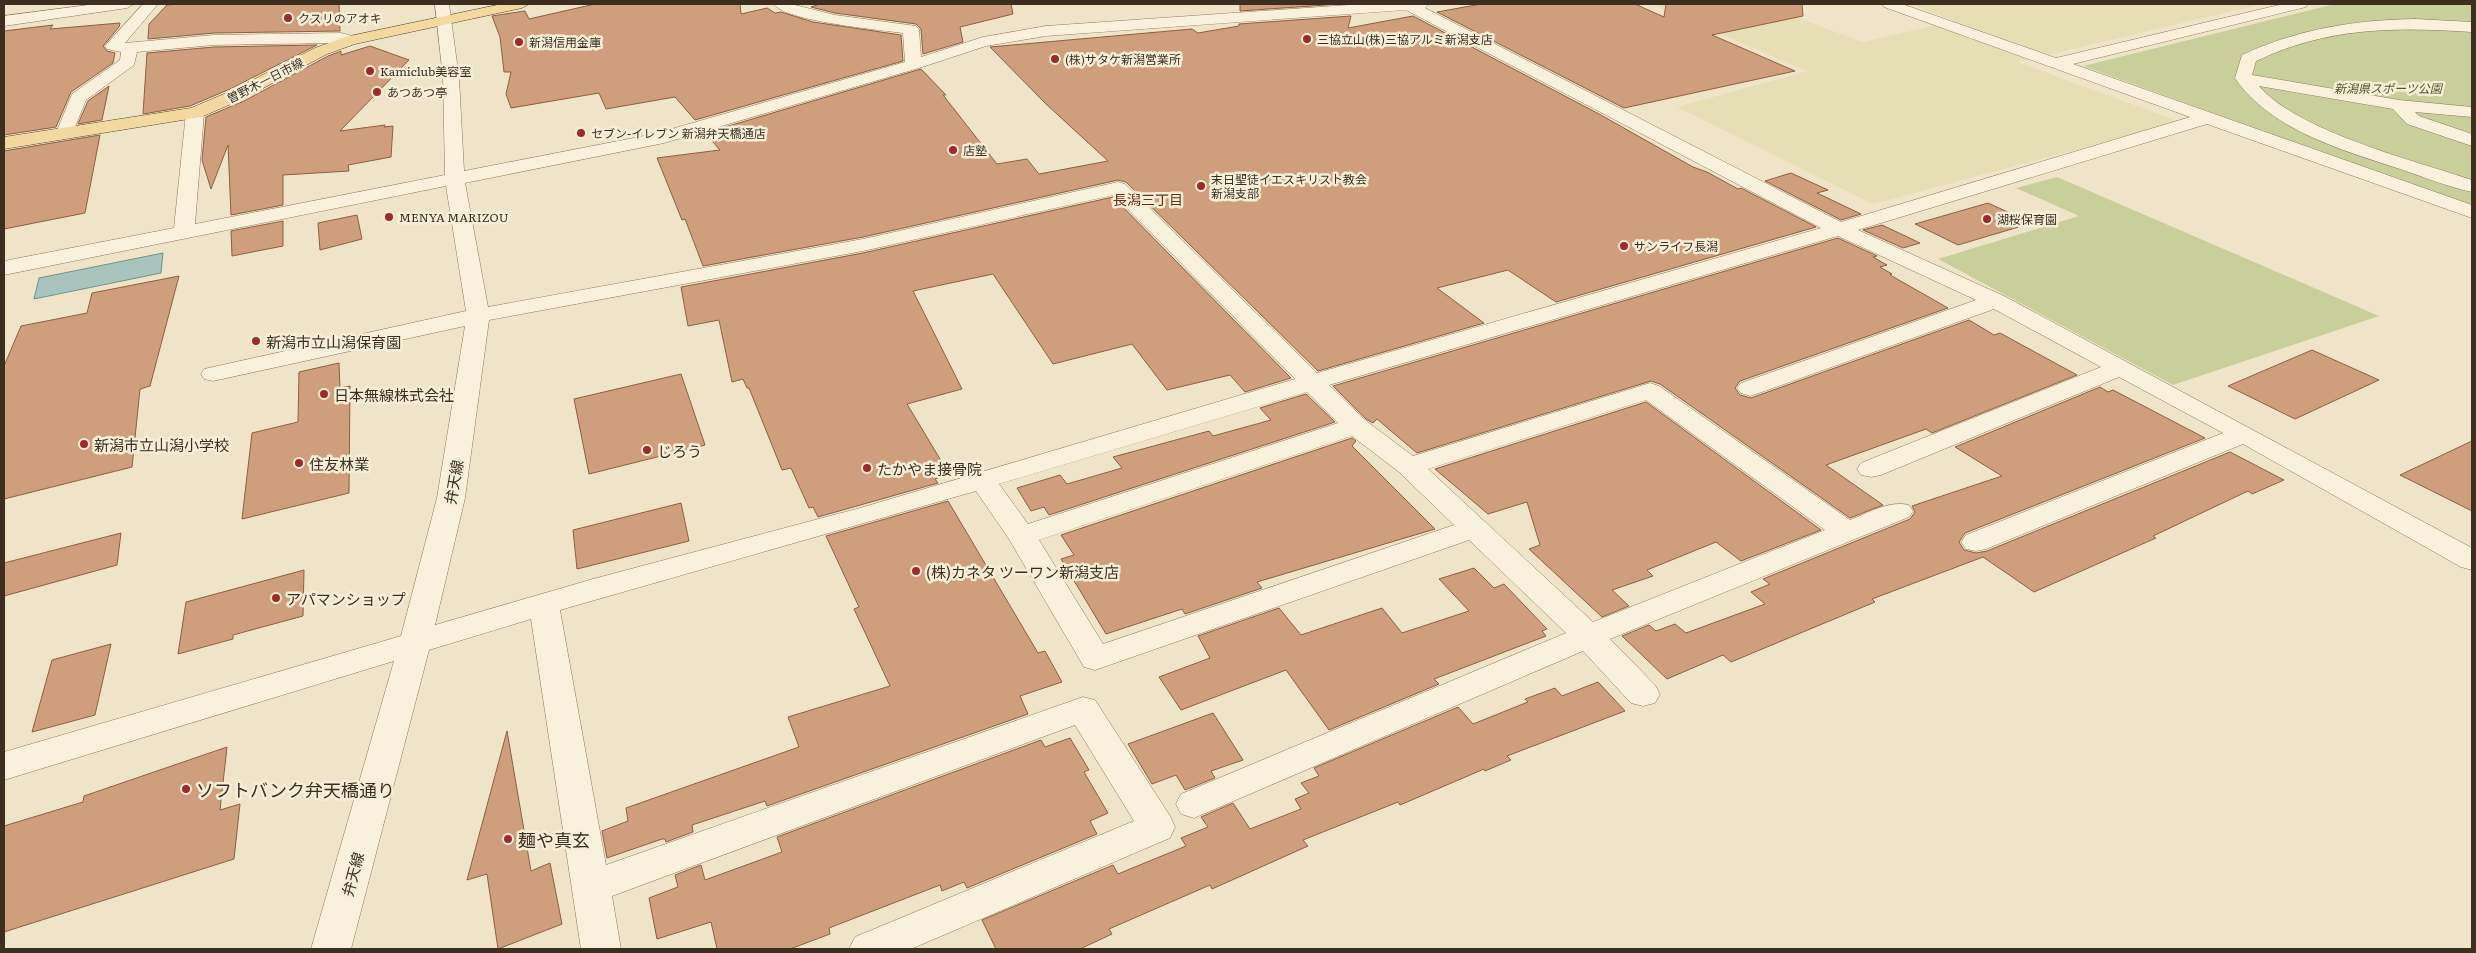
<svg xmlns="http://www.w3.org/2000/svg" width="2476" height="953" font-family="Literata,'Noto Sans JP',serif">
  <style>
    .farmland { fill: #e6deb5 }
    .green { fill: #c9cf9b }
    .water { fill: #a9c4bc; stroke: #6f938a }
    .building { fill: #cf9f7d; stroke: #8d5f41 }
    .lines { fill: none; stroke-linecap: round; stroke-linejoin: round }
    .minor-casing { stroke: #8d765c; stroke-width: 1 }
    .major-casing { stroke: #5b4430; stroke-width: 1 }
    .minor { fill: #faf1dc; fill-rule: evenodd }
    .major { fill: #f3d9a0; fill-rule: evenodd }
    .poi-dot { fill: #9e2a2b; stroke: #f7eed8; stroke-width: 2 }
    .labels { text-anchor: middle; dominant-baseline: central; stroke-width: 5; stroke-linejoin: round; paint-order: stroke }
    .far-poi-label { font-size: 12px; fill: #3d2e20; stroke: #f7eed8; text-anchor: start }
    .far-street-label { font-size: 12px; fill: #3d2e20; stroke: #f7eed8 }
    .far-park-label { font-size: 12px; font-style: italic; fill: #4d5a26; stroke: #f7eed8 }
    .far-neighbourhood-label { font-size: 14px; fill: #6b2e1e; stroke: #f7eed8 }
    .poi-label { font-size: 15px; fill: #3d2e20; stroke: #f7eed8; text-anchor: start }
    .street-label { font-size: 15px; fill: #3d2e20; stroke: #f7eed8 }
    .near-poi-label { font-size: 18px; fill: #3d2e20; stroke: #f7eed8; text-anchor: start }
  </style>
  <rect width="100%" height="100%" fill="#f0e4c8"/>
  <path class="farmland" d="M 1651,4 L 1761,4 L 1862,42 L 1955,21 L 1910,4 L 2262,4 L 2018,62 L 2180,122 L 1873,204 L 1677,107 L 1807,71 Z"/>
  <path class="green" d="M 2335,4 L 2472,4 L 2472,206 L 2083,66 Z
    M 2057,177 L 2379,316 L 2173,385 L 1938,259 L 2079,216 L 2016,188 Z"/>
  <path class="water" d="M 163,253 L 161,273 L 34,299 L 39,278 Z"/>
  <path class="building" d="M 179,4 L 339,4 L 340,31 L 214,33 L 148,39 L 149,24 L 167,5 Z
    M 595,4 L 740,4 L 741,14 L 767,8 L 775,13 L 781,12 L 813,22 L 901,35 L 903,61 L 695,120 L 675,97 L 606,109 L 599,93 L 511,108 L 506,94 L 511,72 L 504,72 L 500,37 L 492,16 L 525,11 L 529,19 Z
    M 820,4 L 1011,4 L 1013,14 L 960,27 L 963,42 L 923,54 L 921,29 L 916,24 L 835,13 L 811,7 Z
    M 1240,4 L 1340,4 L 1240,11 Z
    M 1481,4 L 1635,4 L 1664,17 L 1666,4 L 1802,4 L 1803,16 L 1712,35 L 1795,71 L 1624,108 L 1437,12 Z
    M 1351,16 L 1348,28 L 1413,16 L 1599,114 L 1693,167 L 1707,172 L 1738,189 L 1741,188 L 1816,227 L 1556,302 L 1508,270 L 1437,288 L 1484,323 L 1318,371 L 1126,182 L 1118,180 L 863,237 L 703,266 L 685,219 L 682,220 L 657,158 L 720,150 L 705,133 L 921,69 L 946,95 L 943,95 L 997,164 L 1027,159 L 1039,174 L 1108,161 L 1045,103 L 990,47 L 1192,29 L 1198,33 L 1239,26 L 1239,24 Z
    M 120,23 L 119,27 L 103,46 L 107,51 L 115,53 L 113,63 L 71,92 L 56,127 L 4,135 L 4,31 L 53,25 L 50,29 Z
    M 317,45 L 230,89 L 190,106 L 143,114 L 147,53 L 214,47 Z
    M 370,46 L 409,60 L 340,131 L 385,125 L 384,127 L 393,126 L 391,157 L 348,165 L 349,171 L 283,175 L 283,205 L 231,215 L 228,145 L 211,189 L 202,160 L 206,117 L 244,101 L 328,56 L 341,51 L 341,55 Z
    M 109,86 L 102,120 L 78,124 L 88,101 Z
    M 100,135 L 85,213 L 4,229 L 4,151 Z
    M 1791,173 L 1828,190 L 1817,193 L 1861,214 L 1841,220 L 1765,181 Z
    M 1113,197 L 1291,378 L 1245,392 L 1230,375 L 1167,390 L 1132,344 L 1053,364 L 993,274 L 913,291 L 962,389 L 907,404 L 949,474 L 935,479 L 938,483 L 818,517 L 813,507 L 809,508 L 791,468 L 782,470 L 749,388 L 747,388 L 743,379 L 732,382 L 719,320 L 688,326 L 681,287 L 863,253 Z
    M 1988,203 L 2032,223 L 1958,245 L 1915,224 Z
    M 357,215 L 362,239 L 320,250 L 318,223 Z
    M 283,221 L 283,246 L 232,256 L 231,231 Z
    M 1882,225 L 1920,243 L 1903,248 L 1863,230 Z
    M 1838,238 L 1877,256 L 1873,257 L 1887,265 L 1880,267 L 1892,274 L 1890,275 L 1948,308 L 1740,381 L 1735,388 L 1740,395 L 1751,398 L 1969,320 L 1994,335 L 2000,333 L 2077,375 L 1932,433 L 1926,429 L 1826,465 L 1883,505 L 1850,518 L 1660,384 L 1651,381 L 1417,453 L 1377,419 L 1373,423 L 1366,419 L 1333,386 Z
    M 179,276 L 150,386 L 140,389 L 132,467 L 4,499 L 4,366 L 21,326 L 87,313 L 92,293 Z
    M 2312,350 L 2379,380 L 2295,419 L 2228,386 Z
    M 339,363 L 340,388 L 350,386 L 349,493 L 242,519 L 252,433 L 298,422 L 299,372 Z
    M 681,374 L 705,445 L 589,474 L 574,399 Z
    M 2100,387 L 2108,392 L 2113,390 L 2205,438 L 1965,533 L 1959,542 L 1964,550 L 1976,553 L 1987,551 L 2230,452 L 2284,480 L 2252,494 L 2248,491 L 2153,536 L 2156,538 L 2034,592 L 1983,557 L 1872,599 L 1875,602 L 1731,662 L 1723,655 L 1667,679 L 1622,636 L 1649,625 L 1656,631 L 1675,624 L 1686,633 L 1765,604 L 1751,592 L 1770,584 L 1763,579 L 1910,519 L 1915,512 L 1912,506 L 2002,476 L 1955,447 Z
    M 1306,394 L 1335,422 L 1049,515 L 1044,507 L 1031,511 L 1017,488 L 1060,475 L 1067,484 L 1122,468 L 1113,457 L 1209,431 L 1213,436 L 1271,420 L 1260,408 Z
    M 1646,402 L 1821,530 L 1741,561 L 1716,542 L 1647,570 L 1653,576 L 1612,590 L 1629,606 L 1602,617 L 1529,549 L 1540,545 L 1527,502 L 1488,514 L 1435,469 Z
    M 1352,438 L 1356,441 L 1352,446 L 1435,529 L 1257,582 L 1262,588 L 1185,614 L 1182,609 L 1106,634 L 1061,559 L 1074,555 L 1061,535 Z
    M 2472,441 L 2472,511 L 2400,475 Z
    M 948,501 L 1038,653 L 1045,651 L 1062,682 L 1020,696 L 1028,714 L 767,806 L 765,801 L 692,825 L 693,832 L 666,842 L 665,839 L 662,839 L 607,858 L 602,831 L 628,821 L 626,808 L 799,747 L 788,717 L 890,686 L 854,609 L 859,607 L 826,536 Z
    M 681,503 L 689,541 L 577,569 L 573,530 Z
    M 121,533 L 117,565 L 4,596 L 4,563 Z
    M 1474,568 L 1494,588 L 1504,584 L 1547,629 L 1542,631 L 1546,636 L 1434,679 L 1439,684 L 1329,730 L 1286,670 L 1181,710 L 1159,677 L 1210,658 L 1198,636 L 1279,608 L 1301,635 L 1382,608 L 1402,633 L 1469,611 L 1439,579 Z
    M 304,570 L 303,616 L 233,635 L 233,639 L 178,654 L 186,602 Z
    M 111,644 L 95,715 L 32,732 L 52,660 Z
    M 1598,682 L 1625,711 L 1507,756 L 1511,760 L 1485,771 L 1484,769 L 1400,805 L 1398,802 L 1303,840 L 1308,846 L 1212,889 L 1210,885 L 1109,929 L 1112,934 L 1080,949 L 996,949 L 982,920 L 1113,865 L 1118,874 L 1186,846 L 1181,838 L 1208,827 L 1201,817 L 1233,803 L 1250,829 L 1301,809 L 1295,799 L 1309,793 L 1301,783 L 1319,776 L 1314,768 L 1458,707 L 1473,724 L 1528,702 L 1525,699 L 1555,688 L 1562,696 Z
    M 1213,713 L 1243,760 L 1211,771 L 1215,778 L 1185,790 L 1176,775 L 1152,784 L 1128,744 Z
    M 507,731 L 531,871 L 550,863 L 562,924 L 498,949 L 487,874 L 467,880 Z
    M 1070,738 L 1089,770 L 1084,772 L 1108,813 L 1090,821 L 1097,834 L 967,888 L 964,882 L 942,891 L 940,885 L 829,928 L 830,934 L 790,949 L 717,949 L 711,922 L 657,939 L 649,898 L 678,887 L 675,875 L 701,865 L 705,880 L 782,852 L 777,837 L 1041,740 L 1045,747 Z
    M 227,747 L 220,810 L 240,804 L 234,859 L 4,932 L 4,826 L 83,802 L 84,796 Z"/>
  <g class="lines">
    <g class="minor-casing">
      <path id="minor" d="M 96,4 L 134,4 L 127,8 L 4,26 L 4,16 Z
        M 143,4 L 158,4 L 125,43 L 214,35 L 341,33 L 357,37 L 359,40 L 351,45 L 341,43 L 214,45 L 137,52 L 134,65 L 86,100 L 71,137 L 59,137 L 56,133 L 72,94 L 120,60 L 121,52 L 107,49 L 105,46 Z
        M 435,4 L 449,4 L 459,78 L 464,171 L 654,134 L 905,62 L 903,33 C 881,30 784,21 774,4 L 791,4 L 835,15 L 916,26 L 919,29 L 921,57 L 983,37 L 1046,26 L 1363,4 L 1429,4 L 1425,8 L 1841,222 L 2190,117 L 1884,7 L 1882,4 L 1902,4 L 2056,58 L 2283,4 L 2308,4 L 2306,7 L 2073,64 L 2472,205 L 2472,218 L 2207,124 L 1858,230 L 2004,296 L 2472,548 L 2472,570 L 2461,567 L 2243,444 L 1986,549 L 1976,551 L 1966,549 L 1961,542 L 1966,535 L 2223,433 L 2119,377 L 1881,475 L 1871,477 L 1861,475 L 1857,469 L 1861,463 L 2101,367 L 1994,309 L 1759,393 L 1750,396 L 1741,393 L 1737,388 L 1741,383 L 1976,300 L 1838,236 L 1329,385 L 1365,420 L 1413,456 L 1650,383 L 1659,386 L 1850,520 C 1868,513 1889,500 1909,505 L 1913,511 L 1909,517 L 1610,639 L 1655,685 L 1660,694 L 1655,703 L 1643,706 L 1631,703 L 1583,651 L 1194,818 L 1181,814 L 1176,804 L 1181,794 L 1566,633 L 1469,540 L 1095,670 L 1084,667 L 1009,539 L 976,491 L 560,610 L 606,865 L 1083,697 L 1095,700 L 1170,816 L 1175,827 L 1170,838 L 911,949 L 849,949 L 855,937 L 1134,821 L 1075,725 L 612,896 L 621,949 L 581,949 L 531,619 L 429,650 L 351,949 L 311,949 L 394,661 L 4,780 L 4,752 L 401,636 L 437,498 L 465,326 L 213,381 L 204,379 L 201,374 L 204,369 L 213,367 L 466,311 L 446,186 L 4,275 L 4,261 L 174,228 L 186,113 L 189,109 L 201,109 L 204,113 L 195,224 L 445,175 L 443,78 ZM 1406,10 L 1821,228 L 1317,373 L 1125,184 L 1118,182 L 863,239 L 488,307 L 465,183 L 664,143 L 919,68 L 986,46 L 1046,36 ZM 1114,195 L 1295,379 L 860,508 L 593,579 L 435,625 L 465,498 L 489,320 L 863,251 ZM 1307,392 L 1338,423 L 1028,524 L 999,484 ZM 1646,400 L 1825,530 L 1593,622 L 1428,469 ZM 1352,436 L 1399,472 L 1454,525 L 1103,644 L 1039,540 Z
        M 2415,19 L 2472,22 L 2472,32 C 2394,27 2328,27 2256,61 L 2252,75 L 2399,100 L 2472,107 L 2472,117 L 2415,112 L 2419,116 L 2472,134 L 2472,146 L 2407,124 L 2393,109 L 2259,86 C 2297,131 2415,161 2472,180 L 2472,192 C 2449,187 2426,178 2403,170 C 2345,151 2271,131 2235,78 L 2242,55 C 2298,29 2354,20 2415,19 Z"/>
    </g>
    <g class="major-casing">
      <path id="major" d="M 502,4 L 529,4 L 522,8 L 355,44 L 327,54 L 243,99 L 201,117 L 4,149 L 4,137 L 191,108 L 231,91 L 315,48 L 345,37 Z"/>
    </g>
    <use href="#minor" class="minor"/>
    <use href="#major" class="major"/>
  </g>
  <g class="poi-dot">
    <circle cx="288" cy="18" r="5"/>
    <circle cx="1307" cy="39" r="5"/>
    <circle cx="519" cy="42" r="5"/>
    <circle cx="1055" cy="59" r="5"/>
    <circle cx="370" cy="71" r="5"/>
    <circle cx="377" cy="92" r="5"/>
    <circle cx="581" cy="133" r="5"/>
    <circle cx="953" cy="150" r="5"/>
    <circle cx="1201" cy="186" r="5"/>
    <circle cx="389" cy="217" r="5"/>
    <circle cx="1987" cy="219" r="5"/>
    <circle cx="1624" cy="246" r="5"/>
    <circle cx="256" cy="341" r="5"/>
    <circle cx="324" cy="394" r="5"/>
    <circle cx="84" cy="444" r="5"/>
    <circle cx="647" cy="450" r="5"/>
    <circle cx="299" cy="463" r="5"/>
    <circle cx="867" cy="468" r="5"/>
    <circle cx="916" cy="571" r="5"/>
    <circle cx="276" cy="598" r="5"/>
    <circle cx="186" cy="789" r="5"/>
    <circle cx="508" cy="839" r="5"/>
  </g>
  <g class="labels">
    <g class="far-poi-label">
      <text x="298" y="18">クスリのアオキ</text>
      <text x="1317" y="39">三協立山(株)三協アルミ新潟支店</text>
      <text x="529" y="42">新潟信用金庫</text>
      <text x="1065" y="59">(株)サタケ新潟営業所</text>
      <text x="380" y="71">Kamiclub美容室</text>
      <text x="387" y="92">あつあつ亭</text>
      <text x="591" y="133">セブン-イレブン 新潟弁天橋通店</text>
      <text x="963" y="150">店塾</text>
      <text x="1211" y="179">末日聖徒イエスキリスト教会<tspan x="1211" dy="14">新潟支部</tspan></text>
      <text x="399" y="217">MENYA MARIZOU</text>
      <text x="1997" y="219">湖桜保育園</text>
      <text x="1634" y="246">サンライフ長潟</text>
    </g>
    <g class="far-street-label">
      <text transform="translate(265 80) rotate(-27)">曽野木一日市線</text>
    </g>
    <g class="far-park-label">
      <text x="2388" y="88">新潟県スポーツ公園</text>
    </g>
    <g class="far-neighbourhood-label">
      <text x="1148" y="199">長潟三丁目</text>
    </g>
    <g class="poi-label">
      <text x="266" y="341">新潟市立山潟保育園</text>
      <text x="334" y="394">日本無線株式会社</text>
      <text x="94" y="444">新潟市立山潟小学校</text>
      <text x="657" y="450">じろう</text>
      <text x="309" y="463">住友林業</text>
      <text x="877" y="468">たかやま接骨院</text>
      <text x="926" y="571">(株)カネタ ツーワン新潟支店</text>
      <text x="286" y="598">アパマンショップ</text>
    </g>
    <g class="street-label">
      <text transform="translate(453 482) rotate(-80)">弁天線</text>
      <text transform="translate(352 874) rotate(-75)">弁天線</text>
    </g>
    <g class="near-poi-label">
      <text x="196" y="789">ソフトバンク弁天橋通り</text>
      <text x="518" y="839">麺や真玄</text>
    </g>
  </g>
  <rect width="2476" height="953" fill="none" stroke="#3d2e20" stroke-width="10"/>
</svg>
